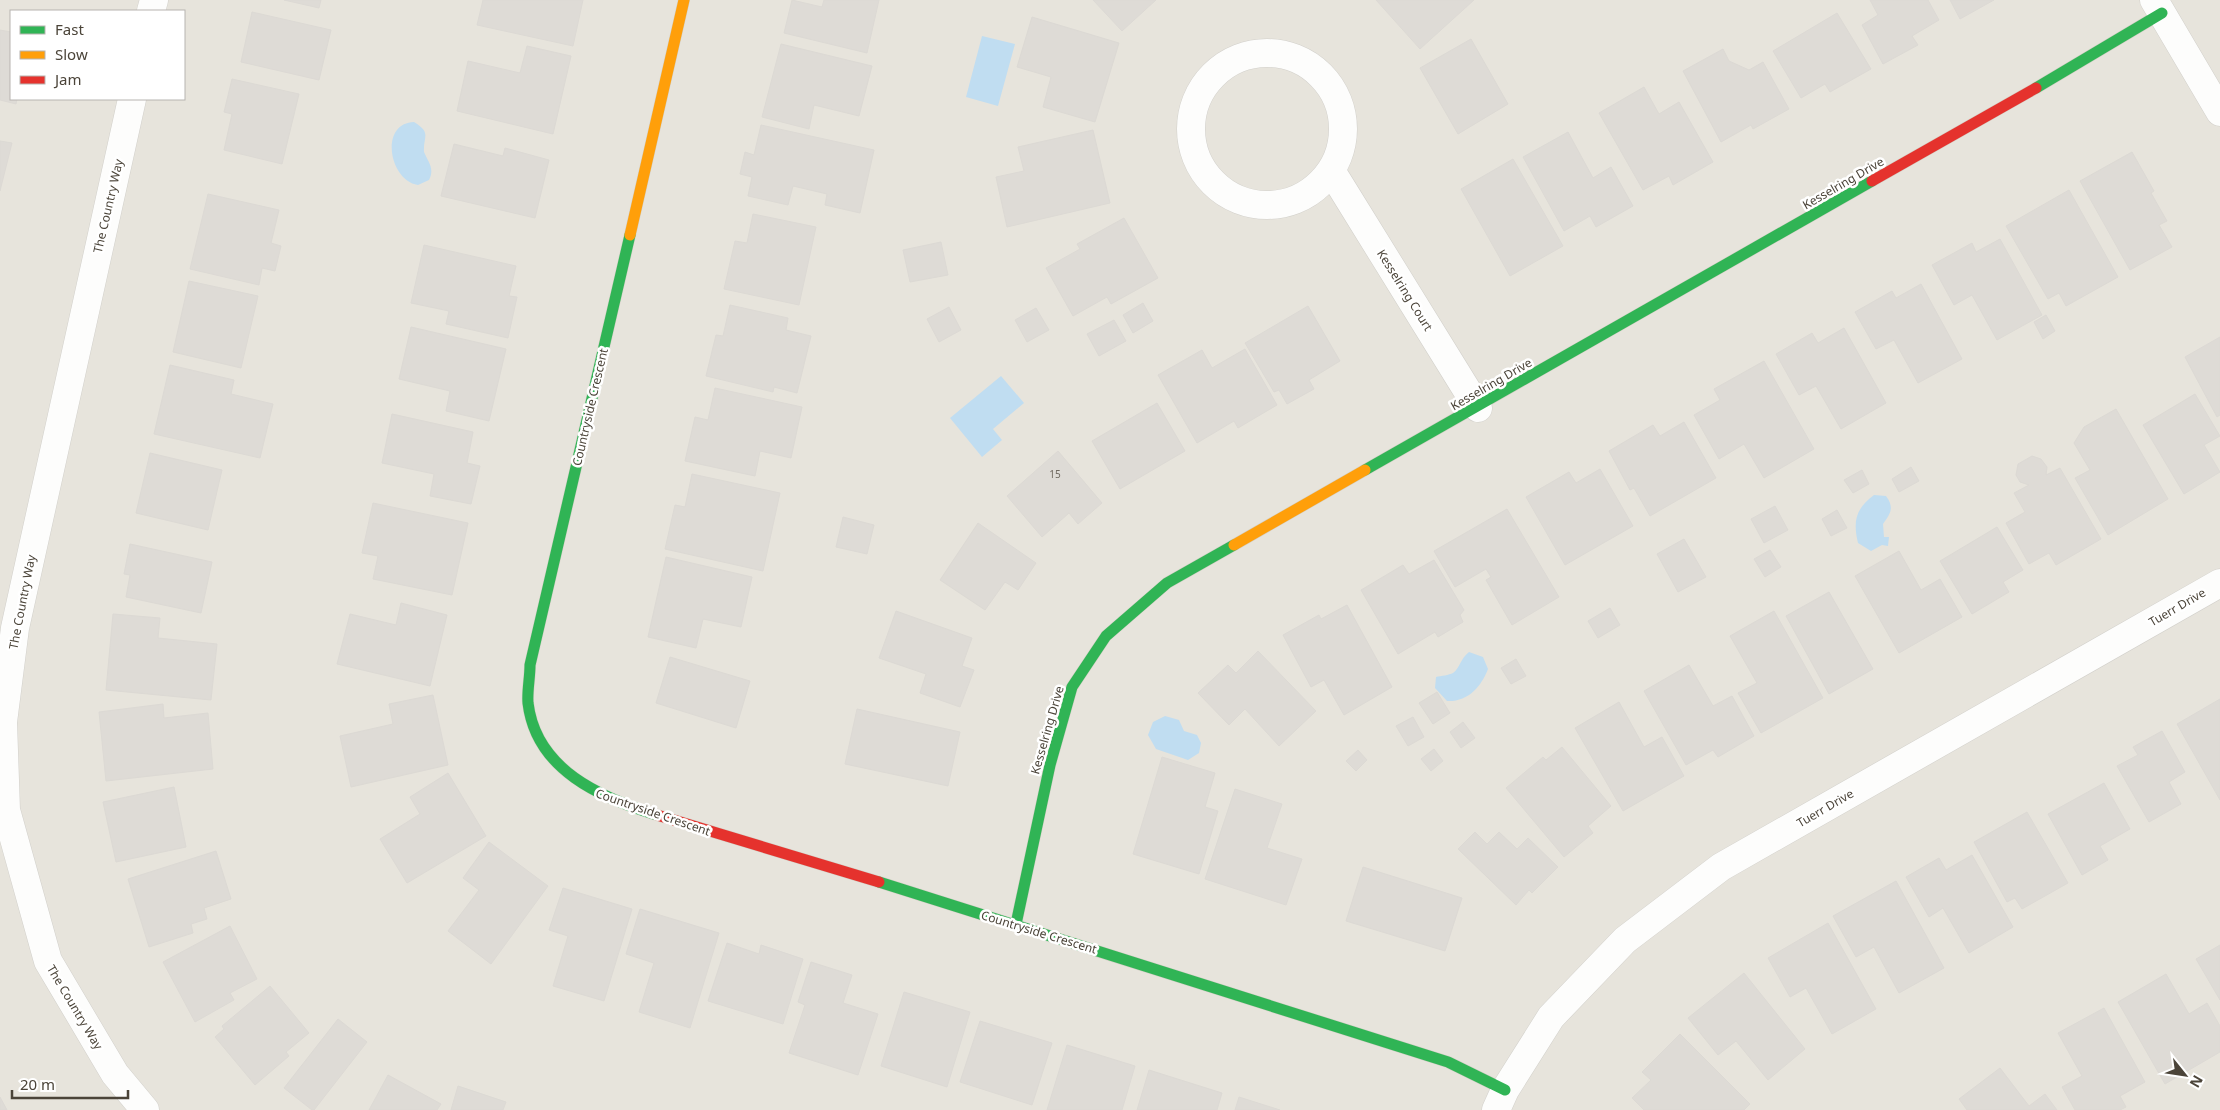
<svg xmlns="http://www.w3.org/2000/svg" width="2220" height="1110" font-family="'Noto Sans',sans-serif">
  <style>
    .residential { fill: #e7e4dc; fill-rule: evenodd }
    .water { fill: #c0ddf1 }
    .building { fill: #dedbd6; stroke: #dcd9d4 }
    .lines { fill: none; stroke-linecap: round; stroke-linejoin: round }
    .street-casing { stroke: #d2d0cb; stroke-width: 29 }
    .fast-casing { stroke: #d3cfc5; stroke-width: 12 }
    .slow-casing { stroke: #d3cfc5; stroke-width: 12 }
    .jam-casing { stroke: #d3cfc5; stroke-width: 12 }
    .street { stroke: #fdfdfc; stroke-width: 28 }
    .fast { stroke: #30b455; stroke-width: 11 }
    .slow { stroke: #ff9f0a; stroke-width: 11 }
    .jam { stroke: #e5322d; stroke-width: 11 }
    .labels { text-anchor: middle; dominant-baseline: central; stroke-width: 5; stroke-linejoin: round; paint-order: stroke }
    .number-label { font-size: 10px; fill: #706a61 }
    .street-label { font-size: 12px; fill: #4b4439; stroke: #fff }
  </style>
  <rect width="100%" height="100%" fill="#f4f2ee"/>
  <path class="residential" d="M 0,0 L 2220,0 L 2220,1110 L 0,1110 ZM 11,11 L 184,11 L 184,99 L 11,99 Z"/>
  <path class="water" d="M 982,36 L 1015,44 L 998,106 L 966,97 Z
    M 414,122 C 432,133 423,136 424,152 C 428,162 435,168 429,180 L 418,185 C 389,181 379,123 414,122 Z
    M 1001,376 L 1024,403 L 993,429 L 1002,440 L 982,457 L 950,418 Z
    M 1874,495 L 1886,496 C 1895,508 1890,514 1883,524 L 1884,537 L 1889,537 L 1888,546 L 1882,545 L 1871,551 L 1858,543 C 1853,522 1855,509 1874,495 Z
    M 1469,652 L 1483,657 L 1488,669 C 1481,687 1468,702 1447,701 L 1435,688 L 1436,677 C 1441,676 1449,675 1453,673 C 1460,668 1460,659 1469,652 Z
    M 1165,716 L 1179,720 L 1184,731 L 1197,735 L 1201,743 L 1199,753 L 1188,760 L 1156,749 L 1148,735 L 1153,722 Z"/>
  <path class="building" d="M 284,0 L 321,0 L 319,8 Z
    M 483,0 L 583,0 L 573,46 L 477,25 Z
    M 792,0 L 822,7 L 824,0 L 879,0 L 867,53 L 784,33 Z
    M 1093,0 L 1156,0 L 1122,31 Z
    M 1376,0 L 1474,0 L 1420,49 Z
    M 1870,0 L 1928,0 L 1939,20 L 1912,36 L 1918,45 L 1883,64 L 1862,25 L 1878,15 Z
    M 1950,0 L 1994,0 L 1960,19 Z
    M 252,12 L 331,30 L 319,80 L 241,62 Z
    M 1837,13 L 1871,69 L 1830,92 L 1825,84 L 1801,98 L 1773,51 Z
    M 1032,17 L 1119,43 L 1095,122 L 1043,107 L 1051,77 L 1017,67 Z
    M 0,30 L 11,32 L 11,99 L 17,99 L 16,104 L 0,100 Z
    M 1471,39 L 1508,104 L 1458,134 L 1420,68 Z
    M 781,44 L 872,66 L 859,116 L 814,105 L 809,129 L 762,117 Z
    M 527,46 L 571,56 L 553,134 L 457,111 L 468,61 L 520,73 Z
    M 1723,49 L 1729,61 L 1749,70 L 1763,62 L 1789,109 L 1753,129 L 1751,125 L 1721,142 L 1683,71 Z
    M 232,79 L 299,94 L 282,164 L 224,150 L 232,114 L 224,112 Z
    M 1644,87 L 1659,114 L 1679,102 L 1713,162 L 1673,185 L 1669,176 L 1643,190 L 1599,113 Z
    M 761,125 L 874,150 L 860,213 L 825,205 L 827,194 L 793,186 L 788,205 L 748,196 L 752,177 L 740,174 L 745,152 L 754,155 Z
    M 1093,130 L 1110,203 L 1007,227 L 996,177 L 1024,171 L 1018,147 Z
    M 1568,132 L 1593,178 L 1611,167 L 1633,206 L 1596,227 L 1590,216 L 1564,231 L 1523,157 Z
    M 0,141 L 12,143 L 0,191 Z
    M 454,144 L 503,156 L 505,148 L 549,160 L 535,218 L 441,196 Z
    M 2132,152 L 2154,191 L 2151,193 L 2167,221 L 2159,225 L 2172,247 L 2130,270 L 2080,181 Z
    M 1513,159 L 1563,246 L 1510,276 L 1461,189 Z
    M 2069,190 L 2118,277 L 2066,306 L 2059,293 L 2048,299 L 2006,226 Z
    M 208,194 L 279,210 L 271,243 L 281,246 L 275,271 L 262,268 L 259,285 L 190,269 Z
    M 753,214 L 816,227 L 799,305 L 724,289 L 735,241 L 747,243 Z
    M 1124,218 L 1158,278 L 1111,304 L 1107,297 L 1073,316 L 1046,268 L 1080,249 L 1077,244 Z
    M 2000,239 L 2042,315 L 1997,340 L 1972,295 L 1954,305 L 1932,265 L 1972,243 L 1976,252 Z
    M 941,242 L 948,275 L 910,282 L 903,250 Z
    M 424,245 L 516,266 L 509,296 L 517,297 L 508,338 L 446,324 L 449,311 L 411,303 Z
    M 189,281 L 258,296 L 241,368 L 173,352 Z
    M 1921,284 L 1962,359 L 1918,383 L 1894,340 L 1876,349 L 1855,312 L 1892,291 L 1896,298 Z
    M 1143,303 L 1153,321 L 1133,333 L 1123,315 Z
    M 730,305 L 788,318 L 786,330 L 811,336 L 797,393 L 774,387 L 773,392 L 706,376 L 716,335 L 723,336 Z
    M 1308,306 L 1340,361 L 1309,380 L 1314,389 L 1287,404 L 1279,390 L 1274,392 L 1245,343 Z
    M 949,307 L 961,330 L 939,342 L 927,319 Z
    M 1036,308 L 1049,330 L 1027,342 L 1015,320 Z
    M 2046,315 L 2055,331 L 2043,339 L 2034,322 Z
    M 1114,320 L 1126,341 L 1099,356 L 1087,334 Z
    M 411,327 L 506,349 L 489,421 L 446,411 L 450,391 L 399,379 Z
    M 1844,328 L 1886,403 L 1841,429 L 1816,386 L 1799,395 L 1776,354 L 1812,333 L 1818,343 Z
    M 2220,337 L 2220,415 L 2217,417 L 2185,357 Z
    M 1245,349 L 1277,405 L 1238,428 L 1234,421 L 1197,443 L 1158,375 L 1202,350 L 1212,368 Z
    M 1764,361 L 1814,449 L 1764,478 L 1744,444 L 1719,459 L 1694,415 L 1720,400 L 1714,389 Z
    M 170,365 L 234,380 L 231,394 L 273,404 L 260,458 L 154,434 Z
    M 715,388 L 802,407 L 791,458 L 760,451 L 755,476 L 685,461 L 695,417 L 708,420 Z
    M 2195,394 L 2220,436 L 2204,445 L 2220,472 L 2184,494 L 2143,425 Z
    M 1157,403 L 1185,451 L 1120,489 L 1092,441 Z
    M 2116,409 L 2168,499 L 2108,535 L 2075,478 L 2090,470 L 2074,443 L 2084,427 Z
    M 392,414 L 473,432 L 467,463 L 480,466 L 471,504 L 430,496 L 434,474 L 382,463 Z
    M 1684,422 L 1716,478 L 1650,516 L 1634,488 L 1630,490 L 1609,451 L 1653,425 L 1660,436 Z
    M 1058,451 L 1102,503 L 1078,524 L 1069,513 L 1042,537 L 1007,496 Z
    M 150,453 L 222,470 L 208,530 L 136,513 Z
    M 2032,456 L 2041,459 L 2047,467 L 2046,475 L 2060,468 L 2101,539 L 2056,565 L 2049,553 L 2029,564 L 2006,523 L 2025,512 L 2014,493 L 2029,485 L 2020,482 L 2016,475 L 2018,464 Z
    M 1911,467 L 1919,481 L 1899,492 L 1892,479 Z
    M 1600,469 L 1633,526 L 1565,565 L 1526,497 L 1569,472 L 1576,483 Z
    M 1862,470 L 1869,484 L 1853,493 L 1844,480 Z
    M 692,474 L 780,493 L 763,571 L 665,549 L 675,505 L 685,507 Z
    M 373,503 L 468,523 L 452,595 L 373,579 L 378,556 L 362,553 Z
    M 1775,506 L 1788,530 L 1764,543 L 1751,519 Z
    M 1507,509 L 1559,597 L 1512,625 L 1486,580 L 1491,577 L 1486,569 L 1455,587 L 1434,551 Z
    M 1837,510 L 1847,528 L 1831,536 L 1822,519 Z
    M 843,517 L 874,525 L 867,554 L 836,547 Z
    M 978,523 L 1036,563 L 1018,590 L 1005,582 L 985,610 L 940,580 Z
    M 1997,527 L 2023,570 L 2003,582 L 2009,592 L 1972,614 L 1940,561 Z
    M 1684,539 L 1706,577 L 1678,592 L 1657,554 Z
    M 130,544 L 212,562 L 201,613 L 126,597 L 130,575 L 124,574 Z
    M 1770,550 L 1781,567 L 1765,577 L 1754,559 Z
    M 1899,551 L 1921,590 L 1940,579 L 1962,617 L 1899,653 L 1855,576 Z
    M 666,557 L 752,577 L 741,627 L 703,619 L 696,648 L 648,637 Z
    M 1434,560 L 1464,610 L 1460,615 L 1463,622 L 1438,637 L 1435,632 L 1398,654 L 1361,590 L 1403,565 L 1409,574 Z
    M 1829,592 L 1873,669 L 1829,694 L 1786,616 Z
    M 401,603 L 447,615 L 430,686 L 337,664 L 350,614 L 396,625 Z
    M 1347,605 L 1392,687 L 1344,715 L 1324,680 L 1311,687 L 1283,635 L 1319,615 L 1321,619 Z
    M 1610,608 L 1620,625 L 1598,638 L 1588,621 Z
    M 896,611 L 972,638 L 962,666 L 974,670 L 960,707 L 920,693 L 926,674 L 879,658 Z
    M 1774,611 L 1823,698 L 1761,733 L 1738,693 L 1757,683 L 1730,636 Z
    M 113,614 L 160,618 L 158,638 L 217,644 L 211,700 L 106,690 Z
    M 1258,651 L 1316,711 L 1279,746 L 1245,709 L 1229,725 L 1198,693 L 1228,665 L 1236,673 Z
    M 670,657 L 750,681 L 736,728 L 656,703 Z
    M 1516,659 L 1526,676 L 1511,684 L 1501,668 Z
    M 1689,665 L 1713,706 L 1732,696 L 1754,736 L 1718,757 L 1713,750 L 1686,765 L 1644,691 Z
    M 1437,692 L 1450,713 L 1433,724 L 1419,703 Z
    M 433,695 L 448,765 L 351,787 L 340,736 L 393,724 L 389,704 Z
    M 2220,699 L 2220,800 L 2177,724 Z
    M 1619,702 L 1644,747 L 1662,737 L 1684,776 L 1623,811 L 1575,728 Z
    M 163,704 L 164,718 L 208,713 L 213,769 L 106,781 L 99,712 Z
    M 857,709 L 960,732 L 948,786 L 845,764 Z
    M 1413,717 L 1424,737 L 1408,746 L 1396,726 Z
    M 1463,722 L 1475,738 L 1461,748 L 1450,732 Z
    M 2162,731 L 2185,772 L 2169,782 L 2181,804 L 2149,822 L 2117,766 L 2138,755 L 2133,747 Z
    M 1562,747 L 1611,806 L 1588,826 L 1593,833 L 1564,857 L 1506,788 L 1543,757 L 1546,760 Z
    M 1434,749 L 1443,761 L 1431,771 L 1421,759 Z
    M 1358,750 L 1367,760 L 1356,771 L 1346,761 Z
    M 1162,757 L 1215,773 L 1205,807 L 1218,811 L 1199,874 L 1133,854 Z
    M 448,773 L 486,836 L 407,883 L 380,839 L 420,814 L 410,797 Z
    M 2104,783 L 2130,829 L 2100,846 L 2108,860 L 2082,875 L 2048,814 Z
    M 174,787 L 186,847 L 116,862 L 103,802 Z
    M 1235,789 L 1282,804 L 1267,848 L 1302,859 L 1286,905 L 1205,879 Z
    M 2027,812 L 2068,883 L 2022,909 L 2015,898 L 2007,902 L 1974,842 Z
    M 1475,832 L 1487,844 L 1499,832 L 1517,849 L 1528,838 L 1558,867 L 1532,893 L 1529,890 L 1516,905 L 1458,849 Z
    M 489,842 L 548,886 L 491,964 L 448,931 L 479,890 L 463,878 Z
    M 216,851 L 231,899 L 204,908 L 207,919 L 191,924 L 193,933 L 149,947 L 128,879 Z
    M 1972,855 L 2013,927 L 1969,953 L 1943,908 L 1929,917 L 1906,877 L 1939,858 L 1946,870 Z
    M 1363,867 L 1462,898 L 1445,951 L 1346,921 Z
    M 1896,881 L 1944,968 L 1899,993 L 1874,947 L 1856,957 L 1833,916 Z
    M 563,888 L 632,909 L 604,1001 L 553,986 L 568,936 L 549,930 Z
    M 640,909 L 719,933 L 690,1028 L 639,1012 L 654,963 L 626,954 Z
    M 1828,923 L 1876,1009 L 1832,1034 L 1806,988 L 1790,997 L 1768,958 Z
    M 230,926 L 257,979 L 230,993 L 234,1000 L 195,1022 L 163,962 Z
    M 727,943 L 759,954 L 761,945 L 803,959 L 783,1024 L 708,1001 Z
    M 2220,945 L 2220,1000 L 2196,959 Z
    M 811,962 L 852,975 L 843,1003 L 878,1014 L 858,1075 L 789,1053 L 805,1005 L 798,1002 Z
    M 1744,973 L 1805,1049 L 1768,1080 L 1736,1041 L 1718,1055 L 1688,1018 Z
    M 2166,974 L 2189,1014 L 2207,1003 L 2220,1026 L 2220,1052 L 2165,1084 L 2118,1002 Z
    M 270,986 L 309,1033 L 286,1052 L 289,1056 L 255,1085 L 215,1037 L 224,1029 L 222,1026 Z
    M 904,992 L 970,1012 L 947,1087 L 881,1066 Z
    M 2104,1008 L 2145,1082 L 2120,1096 L 2126,1107 L 2120,1110 L 2075,1110 L 2062,1087 L 2082,1076 L 2058,1033 Z
    M 338,1019 L 367,1042 L 314,1110 L 312,1110 L 284,1088 Z
    M 980,1021 L 1052,1043 L 1032,1105 L 960,1082 Z
    M 1680,1034 L 1750,1104 L 1744,1110 L 1644,1110 L 1632,1098 L 1651,1080 L 1642,1072 Z
    M 1067,1045 L 1135,1066 L 1122,1110 L 1047,1110 Z
    M 2000,1068 L 2029,1106 L 2045,1094 L 2057,1110 L 1967,1110 L 1959,1099 Z
    M 1149,1070 L 1222,1093 L 1217,1110 L 1137,1110 Z
    M 388,1075 L 441,1104 L 437,1110 L 369,1110 Z
    M 458,1086 L 506,1102 L 503,1110 L 451,1110 Z
    M 0,1097 L 7,1110 L 0,1110 Z
    M 1239,1097 L 1280,1110 L 1235,1110 Z"/>
  <g class="lines">
    <g class="street-casing">
      <path id="street" d="M 2154,0 L 2220,112
        M 151,11 L 154,0
        M1191 129a76 76 0 1 1 152 0a76 76 0 1 1-152 0Z
        M 132,99 L 15,628 L 3,722 L 6,810 L 48,961 L 115,1074 L 145,1110
        M 1332,172 L 1478,408
        M 1496,1110 L 1505,1090 L 1551,1017 L 1625,940 L 1721,867 L 2220,583"/>
    </g>
    <g class="fast-casing">
      <path id="fast" d="M 2036,88 L 2162,13
        M 630,235 L 530,665 C 530,678 527,691 528,703 C 536,770 601,798 657,815
        M 1365,470 L 1872,181
        M 879,882 L 1448,1062 L 1505,1090
        M 1016,924 L 1050,765 L 1072,687 L 1106,636 L 1167,583 L 1234,545"/>
    </g>
    <g class="slow-casing">
      <path id="slow" d="M 630,235 L 684,0
        M 1234,545 L 1365,470"/>
    </g>
    <g class="jam-casing">
      <path id="jam" d="M 1872,181 L 2036,88
        M 657,815 L 879,882"/>
    </g>
    <use href="#street" class="street"/>
    <use href="#fast" class="fast"/>
    <use href="#slow" class="slow"/>
    <use href="#jam" class="jam"/>
  </g>
  <g class="labels">
    <g class="number-label">
      <text x="1055" y="474">15</text>
    </g>
    <g class="street-label">
      <text transform="translate(1843 183) rotate(-30)">Kesselring Drive</text>
      <text transform="translate(108 206) rotate(-77)">The Country Way</text>
      <text transform="translate(1405 290) rotate(58)">Kesselring Court</text>
      <text transform="translate(1491 384) rotate(-30)">Kesselring Drive</text>
      <text transform="translate(590 407) rotate(-77)">Countryside Crescent</text>
      <text transform="translate(22 602) rotate(-79)">The Country Way</text>
      <text transform="translate(2177 607) rotate(-30)">Tuerr Drive</text>
      <text transform="translate(1047 730) rotate(-74)">Kesselring Drive</text>
      <text transform="translate(1825 808) rotate(-30)">Tuerr Drive</text>
      <text transform="translate(653 812) rotate(19)">Countryside Crescent</text>
      <text transform="translate(1039 932) rotate(17)">Countryside Crescent</text>
      <text transform="translate(75 1007) rotate(59)">The Country Way</text>
    </g>
  </g>
  <rect x="10" y="10" width="175" height="90" fill="#ffffff" stroke="#b7b4b0"/>
  <rect x="20" y="26" width="25" height="8" fill="#30b455" stroke="#b7b4b0"/>
  <text x="55" y="35" font-size="15" fill="#4b4439">Fast</text>
  <rect x="20" y="51" width="25" height="8" fill="#ff9f0a" stroke="#b7b4b0"/>
  <text x="55" y="60" font-size="15" fill="#4b4439">Slow</text>
  <rect x="20" y="76" width="25" height="8" fill="#e5322d" stroke="#b7b4b0"/>
  <text x="55" y="85" font-size="15" fill="#4b4439">Jam</text>
  <g transform="translate(2185 1075) rotate(120)" stroke="#ffffff" stroke-width="4" paint-order="stroke">
  <path d="M0-4L9 19L0 12L-9 19Z" fill="#4b4439"/>
  <text y="-8" font-size="14" font-weight="bold" text-anchor="middle" fill="#4b4439">N</text>
  </g>
  <path d="M12 1090v8h116v-8" fill="none" stroke="#4b4439" stroke-width="2.5"/>
  <text x="20" y="1090" font-size="15" fill="#4b4439" stroke="#ffffff" stroke-width="4" paint-order="stroke">20 m</text>
</svg>
